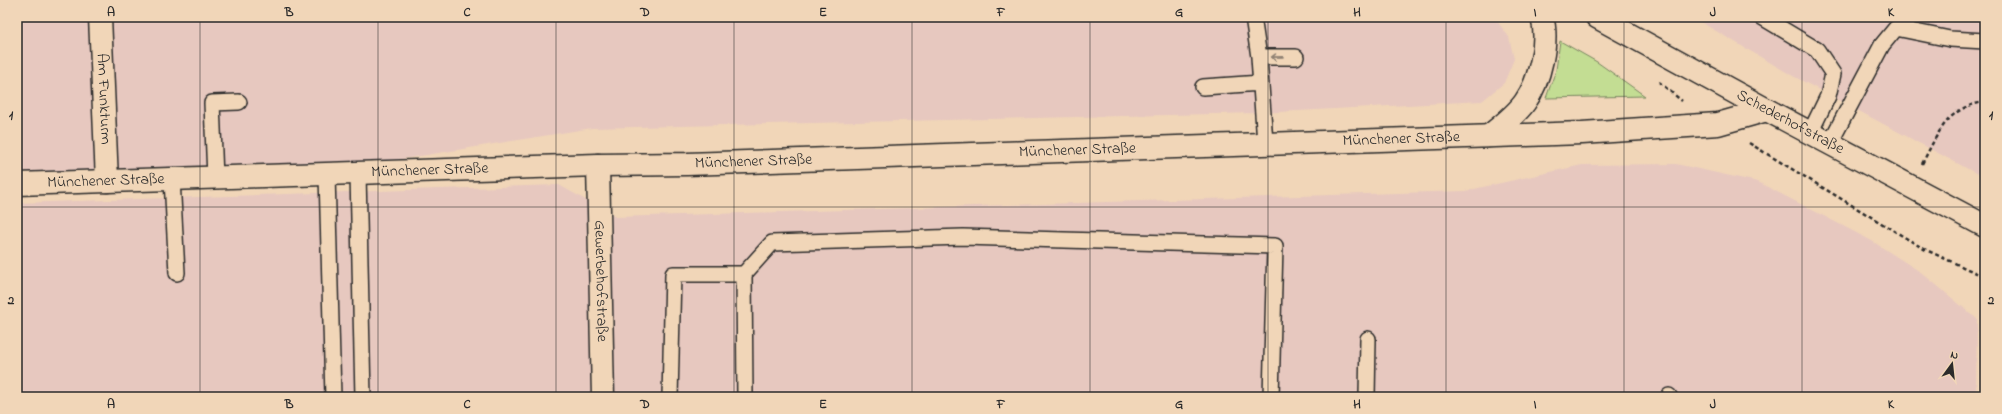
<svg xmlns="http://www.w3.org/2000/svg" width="2002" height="414" font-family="'Indie Flower',sans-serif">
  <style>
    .built { fill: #e7c8bf }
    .green { fill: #c3dd93; stroke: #77845f }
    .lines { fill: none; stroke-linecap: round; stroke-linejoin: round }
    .service-casing { stroke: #2b2b2b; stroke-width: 18 }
    .minor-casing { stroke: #2b2b2b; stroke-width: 25 }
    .tertiary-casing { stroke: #2b2b2b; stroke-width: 25 }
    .path { stroke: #2b2b2b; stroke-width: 2.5; stroke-dasharray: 4 3; stroke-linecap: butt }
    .service { stroke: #f1d6b8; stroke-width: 15 }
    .minor { stroke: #f1d6b8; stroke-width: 22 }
    .tertiary { stroke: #f1d6b8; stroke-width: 22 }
    .oneway { stroke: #8e8072 }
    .grid { fill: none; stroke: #2b2b2b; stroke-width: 1; stroke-opacity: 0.55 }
    .labels { text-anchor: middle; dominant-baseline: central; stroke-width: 3; stroke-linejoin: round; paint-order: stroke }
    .street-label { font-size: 16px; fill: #2b2b2b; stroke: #f1d6b8 }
    .neatline { fill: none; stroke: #2b2b2b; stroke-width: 1.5 }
    .grid-label { font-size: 13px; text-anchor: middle; font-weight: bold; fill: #2b2b2b }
  </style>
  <rect width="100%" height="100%" fill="#f1d6b8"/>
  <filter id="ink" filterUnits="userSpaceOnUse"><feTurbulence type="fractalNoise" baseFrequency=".025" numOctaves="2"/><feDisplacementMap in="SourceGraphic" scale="8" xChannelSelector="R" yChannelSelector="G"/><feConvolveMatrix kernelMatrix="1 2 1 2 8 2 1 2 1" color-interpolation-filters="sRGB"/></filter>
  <g filter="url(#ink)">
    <path class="built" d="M 17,17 L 1494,17 L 1509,37 L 1514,59 L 1504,83 L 1482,101 L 1259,113 L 592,128 L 353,167 L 17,177 Z
      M 1692,17 L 1985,17 L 1985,178 L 1793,76 Z
      M 1676,164 L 1758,182 L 1872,241 L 1922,273 L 1977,319 L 1976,397 L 17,397 L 17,203 L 559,185 L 616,217 L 1465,191 L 1582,165 Z"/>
    <path class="green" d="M 1560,41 L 1597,62 L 1645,96 L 1546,98 L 1556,70 Z"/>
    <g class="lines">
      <g class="service-casing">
        <path id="service" d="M 1253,17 L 1259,57 L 1265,143
          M 1762,17 L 1817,50 L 1833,74 L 1828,96 L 1810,133
          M 1259,57 L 1296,57
          M 1203,87 L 1261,83
          M 1830,143 L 1882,45 L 1896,28 L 1950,39 L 1985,41
          M 358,174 L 363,397
          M 327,175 L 333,397
          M 215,178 L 212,103 L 239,102
          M 172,179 L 177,273
          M 744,274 L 772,243 L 963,237 L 1275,246 L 1271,397
          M 1669,396 L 1669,397
          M 670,397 L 673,274 L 744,274 L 745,397
          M 1367,397 L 1368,339"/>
      </g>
      <g class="minor-casing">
        <g id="minor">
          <path id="s1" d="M 100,17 L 107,181"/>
          <path d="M 1489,136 C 1501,126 1516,115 1525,102 C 1540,81 1549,41 1542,17"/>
          <path id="s2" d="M 598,165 L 603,397"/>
          <path id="s3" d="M 17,184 L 598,165 L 687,164 L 1582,133 L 1718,124 L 1767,110"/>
        </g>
      </g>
      <g class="tertiary-casing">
        <g id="tertiary">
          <path id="s4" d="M 1597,17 L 1767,110 L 1985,226"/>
        </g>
      </g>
      <path class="path" d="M 1659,82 L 1682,101
        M 1749,143 L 1924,249 L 1985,277
        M 1922,164 C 1938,133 1947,107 1985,102"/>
      <use href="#service" class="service"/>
      <use href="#minor" class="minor"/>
      <use href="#tertiary" class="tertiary"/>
    </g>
    <defs><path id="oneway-shaft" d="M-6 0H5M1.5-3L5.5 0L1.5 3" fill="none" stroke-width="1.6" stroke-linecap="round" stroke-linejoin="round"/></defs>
    <use class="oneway" href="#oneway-shaft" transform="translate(1277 57) rotate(179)"/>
  </g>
  <path class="grid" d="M 200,17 L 200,397M 378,17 L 378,397M 556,17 L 556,397M 734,17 L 734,397M 912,17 L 912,397M 1090,17 L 1090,397M 1268,17 L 1268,397M 1446,17 L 1446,397M 1624,17 L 1624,397M 1802,17 L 1802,397M 17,207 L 1985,207"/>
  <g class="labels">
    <g class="street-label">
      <text stroke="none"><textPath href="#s1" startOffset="82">Am Funkturm</textPath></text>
      <text stroke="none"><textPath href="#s4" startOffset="220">Schederhofstraße</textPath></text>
      <text stroke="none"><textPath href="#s3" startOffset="1385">Münchener Straße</textPath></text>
      <text stroke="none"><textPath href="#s3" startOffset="1061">Münchener Straße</textPath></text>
      <text stroke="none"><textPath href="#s3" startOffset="737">Münchener Straße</textPath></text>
      <text stroke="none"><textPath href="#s3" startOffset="413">Münchener Straße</textPath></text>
      <text stroke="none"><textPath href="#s3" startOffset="89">Münchener Straße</textPath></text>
      <text stroke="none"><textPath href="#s2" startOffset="116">Gewerbehofstraße</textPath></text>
    </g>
  </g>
  <rect width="2002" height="414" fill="none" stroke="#f1d6b8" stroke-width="44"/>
  <g transform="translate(1952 364) rotate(15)" stroke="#f1d6b8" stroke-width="3" paint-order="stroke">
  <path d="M0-3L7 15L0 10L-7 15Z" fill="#2b2b2b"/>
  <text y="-6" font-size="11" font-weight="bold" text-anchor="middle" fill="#2b2b2b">N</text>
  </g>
  <rect x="22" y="22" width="1958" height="370" class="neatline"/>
  <g class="grid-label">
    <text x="111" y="16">A</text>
    <text x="289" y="16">B</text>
    <text x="467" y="16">C</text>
    <text x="645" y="16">D</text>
    <text x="823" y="16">E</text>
    <text x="1001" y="16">F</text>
    <text x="1179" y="16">G</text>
    <text x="1357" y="16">H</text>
    <text x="1535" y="16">I</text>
    <text x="1713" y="16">J</text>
    <text x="1891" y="16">K</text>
    <text x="11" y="119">1</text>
    <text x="1991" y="119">1</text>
    <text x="11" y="304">2</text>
    <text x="1991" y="304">2</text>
    <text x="111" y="408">A</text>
    <text x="289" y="408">B</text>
    <text x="467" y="408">C</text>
    <text x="645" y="408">D</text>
    <text x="823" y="408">E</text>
    <text x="1001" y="408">F</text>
    <text x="1179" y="408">G</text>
    <text x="1357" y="408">H</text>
    <text x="1535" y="408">I</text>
    <text x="1713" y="408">J</text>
    <text x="1891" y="408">K</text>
  </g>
</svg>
